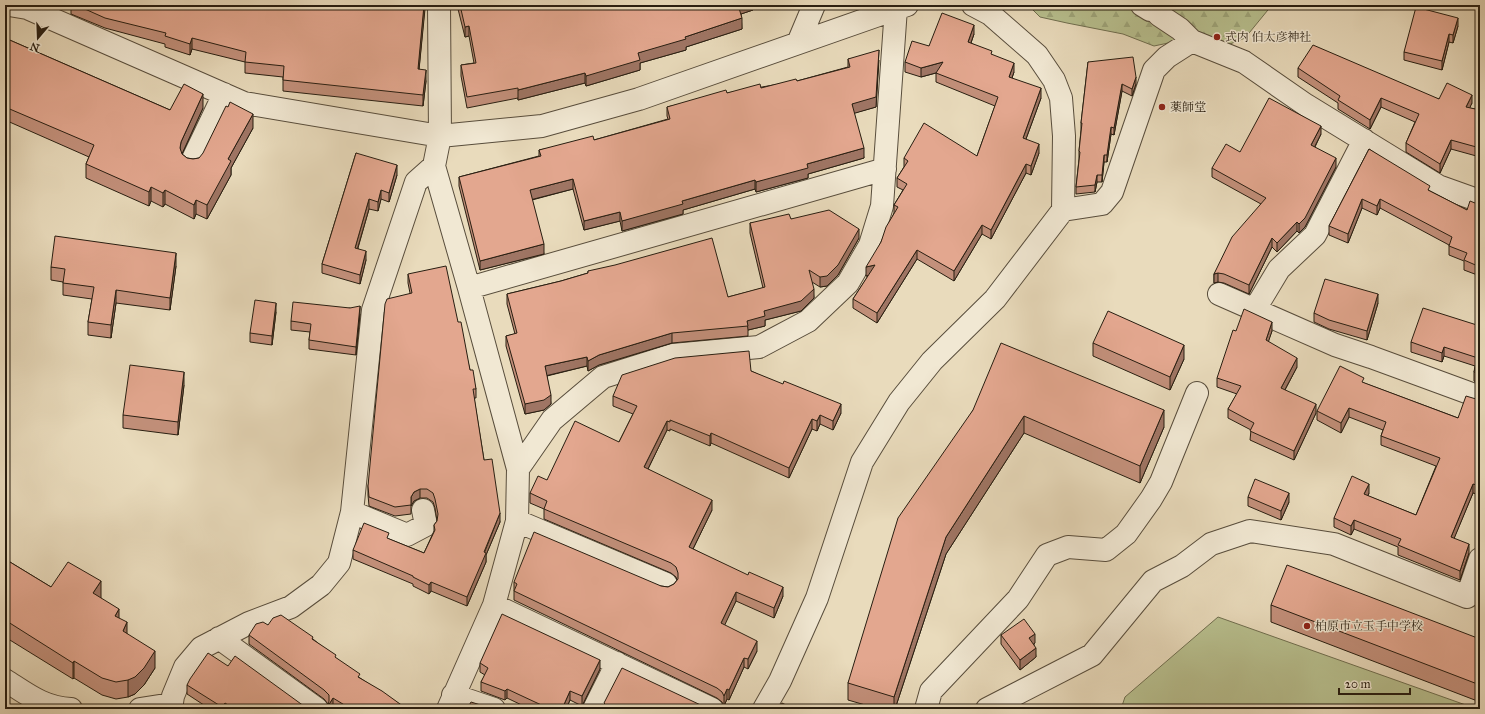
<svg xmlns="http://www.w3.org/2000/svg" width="1485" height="714" font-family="'IM FELL Great Primer','Noto Serif JP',serif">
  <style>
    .forest { fill: url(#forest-firs); stroke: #706f50 }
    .pitch { fill: #b8c08f; stroke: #706f50 }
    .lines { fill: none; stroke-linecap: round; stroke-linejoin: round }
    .minor-casing { stroke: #584d3c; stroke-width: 24 }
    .minor { stroke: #f1e8d3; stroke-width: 22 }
    .wall { fill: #c3907b; stroke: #281e11 }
    .shaded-wall { fill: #9f7564; stroke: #281e11 }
    .building { fill: #e3a78f; stroke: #281e11 }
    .poi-dot { fill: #8f2418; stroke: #f1e8d3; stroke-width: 1.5 }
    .labels { text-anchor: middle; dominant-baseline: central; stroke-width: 3; stroke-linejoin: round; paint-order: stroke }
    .poi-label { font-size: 12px; fill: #281e11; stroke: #f1e8d3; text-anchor: start }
  </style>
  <defs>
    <pattern id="forest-firs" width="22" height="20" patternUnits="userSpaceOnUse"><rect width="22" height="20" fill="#b8c08f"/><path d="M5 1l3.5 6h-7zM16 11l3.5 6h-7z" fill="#9ea57a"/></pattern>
  </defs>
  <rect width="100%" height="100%" fill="#e9dbbc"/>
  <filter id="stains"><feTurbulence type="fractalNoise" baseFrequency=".005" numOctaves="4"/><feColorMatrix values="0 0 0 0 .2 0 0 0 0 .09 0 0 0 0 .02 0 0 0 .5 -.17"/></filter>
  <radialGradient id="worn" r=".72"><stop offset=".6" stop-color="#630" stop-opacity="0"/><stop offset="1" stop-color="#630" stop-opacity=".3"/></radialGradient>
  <path class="forest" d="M 1028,5 L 1272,5 L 1245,38 L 1230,44 L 1199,33 L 1173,42 L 1154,46 L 1123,34 L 1067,23 L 1040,17 Z"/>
  <path class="pitch" d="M 1218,617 L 1477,709 L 1121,709 L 1125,697 Z"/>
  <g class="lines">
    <g class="minor-casing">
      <path id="minor" d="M 9,5 L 27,8 L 244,103 L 440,136 L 542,126 L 639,99 L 907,5
        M 439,5 L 440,136 L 434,166 L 469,288 L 518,469 L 517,521 L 494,605 L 448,709
        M 1142,5 L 1150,10
        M 1159,15 L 1180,29 L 1192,41
        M 798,43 L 814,5
        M 192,161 L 224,94
        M 1063,210 L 1102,204 L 1112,192 L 1154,70 L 1167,57 L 1192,41 L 1244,62 L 1306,105 L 1438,186 L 1480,201
        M 469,288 L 885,169
        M 1219,294 L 1335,345 L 1371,357 L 1480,397
        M 1255,309 L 1279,269 L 1315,235 L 1364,140
        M 518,469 L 552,420 L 603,377 L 673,355 L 759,347 L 808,321 L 848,283 L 870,245 L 882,206 L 896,8
        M 352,512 L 407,535 L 426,525 L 423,510
        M 517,521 L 666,584
        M 494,605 L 712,709
        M 219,638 L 317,709
        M 5,680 C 27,694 44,708 71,709
        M 453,695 L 494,709
        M 140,709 L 172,704
        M 171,709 L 173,696 L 185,667 L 201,648 L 249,623 L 291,607 L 321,585 L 339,563 L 352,512 L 373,310 L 416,182 L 434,166
        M 594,709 L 617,663
        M 764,709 L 780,681 L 817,598 L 862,462 L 899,402 L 932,361 L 995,299 L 1063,210 L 1064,136 L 1061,98 L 1054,80 L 1037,55 L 990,14 L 973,5
        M 926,709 L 931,691 L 1018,599 L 1047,555 L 1068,547 L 1106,550 L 1126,534 L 1151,499 L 1161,482 L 1197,393
        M 987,709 L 1092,655 L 1153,581 L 1182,566 L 1211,544 L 1250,531 L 1334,544 L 1467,597 L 1480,559"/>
    </g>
    <use href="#minor" class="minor"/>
  </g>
  <path class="wall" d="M 71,5 L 425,5 L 419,69 L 426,81 L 423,106 L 283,91 L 283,77 L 245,73 L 245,62 L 192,49 L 190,55 L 165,47 L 165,44 L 105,28 L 71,14 Z
    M 457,5 L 763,5 L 753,8 L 753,10 L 741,14 L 742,29 L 686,47 L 686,50 L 640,63 L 640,70 L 586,86 L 585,83 L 518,100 L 518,98 L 467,108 L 461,76 L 461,65 L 474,63 L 469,36 L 465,37 Z
    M 1458,26 L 1453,43 L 1449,42 L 1442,70 L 1404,60 L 1404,52 Z
    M 974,34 L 971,43 L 992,55 L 1014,72 L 1012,78 L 1041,98 L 1026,139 L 1039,153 L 1031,175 L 1026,173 L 991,239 L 982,234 L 954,281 L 917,259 L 877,323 L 853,308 L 853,299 L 868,276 L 866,276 L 881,242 L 894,213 L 894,205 L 903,190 L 897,187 L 897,178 L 904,167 L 904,158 L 977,156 L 995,106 L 936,82 L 936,73 L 921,77 L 905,72 L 905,62 L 929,46 Z
    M 5,38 L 170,110 L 203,108 L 182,154 L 187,158 L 193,159 L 199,158 L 253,128 L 231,168 L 231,175 L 207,219 L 196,214 L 194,219 L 165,204 L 163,207 L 151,201 L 149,206 L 86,178 L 86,164 L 89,157 L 5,120 Z
    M 848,59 L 879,60 L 876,107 L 854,113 L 864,158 L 808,174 L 808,178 L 756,192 L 755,189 L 683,210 L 683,214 L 622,231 L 620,221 L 584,230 L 573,189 L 532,200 L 544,254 L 480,270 L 459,186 L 459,177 L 539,156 L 539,150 L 594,140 L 668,119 L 667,116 L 667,107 L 727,93 L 797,81 L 848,67 Z
    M 1088,62 L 1136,84 L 1132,96 L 1122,91 L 1114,135 L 1111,134 L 1107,162 L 1104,162 L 1102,182 L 1097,182 L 1095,192 L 1076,194 L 1076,187 L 1079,159 L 1079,151 L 1081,130 L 1081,123 Z
    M 1298,68 L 1439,99 L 1472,103 L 1469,108 L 1480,110 L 1480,157 L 1451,149 L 1440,173 L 1406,152 L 1406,143 L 1415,122 L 1381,107 L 1370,129 L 1338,109 L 1338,103 L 1298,77 Z
    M 1321,134 L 1315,147 L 1336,167 L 1305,227 L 1299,233 L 1297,231 L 1277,252 L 1272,247 L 1249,294 L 1224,283 L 1218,282 L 1214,283 L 1214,274 L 1261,204 L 1212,177 L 1212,168 L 1240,152 Z
    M 1369,149 L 1430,191 L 1467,210 L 1480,205 L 1480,276 L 1464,270 L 1464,261 L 1449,255 L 1449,245 L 1380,208 L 1377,215 L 1362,208 L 1348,243 L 1329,235 L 1329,226 Z
    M 356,153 L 397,175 L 389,202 L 381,199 L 378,211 L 369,209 L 358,248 L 366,260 L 360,284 L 322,273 L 322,264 Z
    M 791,219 L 859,238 L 838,275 L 827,286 L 820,287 L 812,282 L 814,298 L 801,311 L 765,320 L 765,326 L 748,330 L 748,336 L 672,343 L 599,365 L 588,371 L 587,366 L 547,376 L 551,404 L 544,410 L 525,414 L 506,346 L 506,336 L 515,334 L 507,304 L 507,294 L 561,281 L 588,273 L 588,271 L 728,297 L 763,288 L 750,233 L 750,223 Z
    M 176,266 L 170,310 L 116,303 L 111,338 L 88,335 L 88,322 L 92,299 L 63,295 L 63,282 L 51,280 L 51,267 Z
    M 408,274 L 458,322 L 470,370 L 476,389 L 476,398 L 474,398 L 484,460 L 500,522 L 486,555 L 486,562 L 467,606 L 431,591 L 429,594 L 413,586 L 413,584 L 353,559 L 353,550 L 389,539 L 424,553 L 434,531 L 434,525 L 437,521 L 435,508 L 433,502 L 427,498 L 420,498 L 414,501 L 411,506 L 411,514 L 395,516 L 369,506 L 368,495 L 368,486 L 410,293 L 408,283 Z
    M 1378,303 L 1367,340 L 1329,329 L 1314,322 L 1314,313 Z
    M 350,308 L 360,314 L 356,355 L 309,349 L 309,340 L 310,332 L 291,330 L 291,321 Z
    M 276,312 L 272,345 L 250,342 L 250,333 Z
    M 1480,326 L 1480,384 L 1474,381 L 1474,372 L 1475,366 L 1444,356 L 1442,362 L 1411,352 L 1411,342 Z
    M 1272,331 L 1268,341 L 1297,367 L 1285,390 L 1316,413 L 1294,460 L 1250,440 L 1251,430 L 1228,418 L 1228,409 L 1237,394 L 1217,387 L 1217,378 Z
    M 1093,343 L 1184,359 L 1170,390 L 1093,356 Z
    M 751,371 L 841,413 L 833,430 L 820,424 L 817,431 L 812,429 L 789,478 L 711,443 L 710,446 L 670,429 L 670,431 L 667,430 L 648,469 L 712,510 L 693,549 L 783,596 L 774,618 L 736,601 L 724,625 L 757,651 L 748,669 L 744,667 L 729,700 L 727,699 L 724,706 L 722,702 L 717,698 L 514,600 L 514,582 L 661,586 L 668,587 L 674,584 L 677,580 L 676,577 L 671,573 L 544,519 L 544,509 L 530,503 L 530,493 L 547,480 L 619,442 L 633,414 L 613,406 L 613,396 Z
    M 1364,383 L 1458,418 L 1476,399 L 1480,400 L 1480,495 L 1473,493 L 1454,538 L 1469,553 L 1460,580 L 1398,555 L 1398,547 L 1354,529 L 1351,535 L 1334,527 L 1334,518 L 1369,493 L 1368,496 L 1416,515 L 1436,466 L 1381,445 L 1381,436 L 1383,430 L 1349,417 L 1341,433 L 1317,420 L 1317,411 Z
    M 184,385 L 178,435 L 123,428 L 123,415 Z
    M 973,410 L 1164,427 L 1140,483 L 1024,433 L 946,554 L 895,709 L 879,709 L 848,700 L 848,683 Z
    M 1248,497 L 1289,502 L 1281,520 L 1248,506 Z
    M 5,559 L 51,587 L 101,598 L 119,618 L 127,634 L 155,668 L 144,685 L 135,694 L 128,697 L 116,699 L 102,695 L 74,678 L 73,679 L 5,637 Z
    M 1271,605 L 1480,639 L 1480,702 L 1271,622 Z
    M 268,625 L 313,639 L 360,678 L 407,709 L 336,709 L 333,707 L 328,709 L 328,704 L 324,699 L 249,644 L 249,635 Z
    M 1001,635 L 1035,643 L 1034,644 L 1036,657 L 1020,670 L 1001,644 Z
    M 480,663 L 600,669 L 582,706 L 570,700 L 566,709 L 530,709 L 507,698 L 505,700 L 481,691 L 481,682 L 485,675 L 480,672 Z
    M 228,666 L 308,709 L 210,709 L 187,694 L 187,685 Z"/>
  <path class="shaded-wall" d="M 424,5 L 425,5 L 425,9 L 418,80 L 418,69 Z
    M 738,5 L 763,5 L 753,8 L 753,10 L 738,15 Z
    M 742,18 L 742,29 L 686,47 L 686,50 L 640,63 L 640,70 L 586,86 L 586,76 L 638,53 L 685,37 Z
    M 1458,18 L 1458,26 L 1453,43 L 1453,35 Z
    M 974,25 L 974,34 L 968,51 L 968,42 Z
    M 469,26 L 469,36 L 465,37 L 465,27 Z
    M 1449,34 L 1449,42 L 1442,70 L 1442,61 Z
    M 192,38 L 192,49 L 190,55 L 190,44 Z
    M 879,50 L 876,107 L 852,114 L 852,104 Z
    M 943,62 L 943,71 L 921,77 L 921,68 Z
    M 1014,63 L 1014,72 L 1009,86 L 1009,77 Z
    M 426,70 L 426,81 L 423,106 L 423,95 Z
    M 585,73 L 585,83 L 518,100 L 518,90 Z
    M 1136,77 L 1136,84 L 1132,96 L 1132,89 Z
    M 1122,84 L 1122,91 L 1114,135 L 1114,128 Z
    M 1041,88 L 1041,98 L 1023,147 L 1023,138 Z
    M 203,94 L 203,108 L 181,156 L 180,148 L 181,142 Z
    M 1472,95 L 1472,103 L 1466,116 L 1466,107 Z
    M 1381,98 L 1381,107 L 1370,129 L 1370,120 Z
    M 253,114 L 253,128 L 231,168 L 231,175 L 207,219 L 207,205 L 228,159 Z
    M 1321,126 L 1321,134 L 1311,154 L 1311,145 Z
    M 1111,127 L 1111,134 L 1107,162 L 1107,155 Z
    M 1451,140 L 1451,149 L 1440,173 L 1440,164 Z
    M 1039,144 L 1039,153 L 1031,175 L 1031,166 Z
    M 864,148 L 864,158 L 808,174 L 808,178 L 756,192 L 756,182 L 807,164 Z
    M 1104,155 L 1104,162 L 1102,182 L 1102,175 Z
    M 1336,158 L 1336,167 L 1305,227 L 1299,233 L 1299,224 Z
    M 1026,164 L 1026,173 L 991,239 L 991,230 Z
    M 397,165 L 397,175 L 389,202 L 389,193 Z
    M 1097,175 L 1097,182 L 1095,192 L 1095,185 Z
    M 573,179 L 573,189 L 530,200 L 530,190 Z
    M 755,180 L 755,189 L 683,210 L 683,214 L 622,231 L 622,221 L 682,201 Z
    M 151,187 L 151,201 L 149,206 L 149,192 Z
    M 165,190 L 165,204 L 163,207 L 163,193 Z
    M 381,190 L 381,199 L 378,211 L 378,202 Z
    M 369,199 L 369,209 L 355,257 L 355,248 Z
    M 1362,199 L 1362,208 L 1348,243 L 1348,234 Z
    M 1380,199 L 1380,208 L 1377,215 L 1377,206 Z
    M 196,200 L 196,214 L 194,219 L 194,205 Z
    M 620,212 L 620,221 L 584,230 L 584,221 Z
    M 1297,222 L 1297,231 L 1277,252 L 1277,243 Z
    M 982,225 L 982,234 L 954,281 L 954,271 Z
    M 859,229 L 859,238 L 838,275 L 827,286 L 820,287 L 820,277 Z
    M 1272,238 L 1272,247 L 1249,294 L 1249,285 Z
    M 544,244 L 544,254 L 480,270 L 480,261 Z
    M 917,250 L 917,259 L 877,323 L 877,313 Z
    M 366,251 L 366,260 L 360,284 L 360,275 Z
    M 176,253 L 176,266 L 170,310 L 170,298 Z
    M 875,265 L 875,274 L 866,276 L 866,267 Z
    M 1218,273 L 1218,282 L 1214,283 L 1214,274 Z
    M 814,289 L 814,298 L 801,311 L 765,320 L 765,326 L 748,330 L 747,321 L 764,311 Z
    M 116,290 L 116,303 L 111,338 L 111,325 Z
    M 1378,294 L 1378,303 L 1367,340 L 1367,331 Z
    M 276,303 L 276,312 L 272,345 L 272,336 Z
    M 360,306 L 360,314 L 356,355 L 356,347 Z
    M 1272,322 L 1272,331 L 1266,349 L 1266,340 Z
    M 672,333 L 672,343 L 599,365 L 588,371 L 588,361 L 599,355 Z
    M 1184,345 L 1184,359 L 1170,390 L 1170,377 Z
    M 1444,347 L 1444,356 L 1442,362 L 1442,353 Z
    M 587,357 L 587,366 L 545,376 L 545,366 Z
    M 1297,358 L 1297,367 L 1281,397 L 1281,388 Z
    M 184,372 L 184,385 L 178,435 L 178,422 Z
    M 551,395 L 551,404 L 544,410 L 525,414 L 525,404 Z
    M 841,404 L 841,413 L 833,430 L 833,421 Z
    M 1316,404 L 1316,413 L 1294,460 L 1294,451 Z
    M 1349,408 L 1349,417 L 1341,433 L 1341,423 Z
    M 1164,410 L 1164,427 L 1140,483 L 1140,466 Z
    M 820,415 L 820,424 L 817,431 L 817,421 Z
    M 1024,416 L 1024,433 L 946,554 L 895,709 L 894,709 L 894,697 L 946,537 Z
    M 812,419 L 812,429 L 789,478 L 789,468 Z
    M 667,421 L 667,430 L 644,477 L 644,467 Z
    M 711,433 L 711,443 L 710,446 L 710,436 Z
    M 1369,484 L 1369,493 L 1364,504 L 1364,494 Z
    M 1473,484 L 1473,493 L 1451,546 L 1451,537 Z
    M 420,489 L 420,498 L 414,501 L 411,506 L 411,497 L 414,492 Z
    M 1289,493 L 1289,502 L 1281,520 L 1281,511 Z
    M 712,500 L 712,510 L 689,557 L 689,547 Z
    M 500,513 L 500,522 L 486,555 L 486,562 L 467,606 L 467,597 Z
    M 1354,520 L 1354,529 L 1351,535 L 1351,526 Z
    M 1469,544 L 1469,553 L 1460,580 L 1460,571 Z
    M 101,581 L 101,598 L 93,610 L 93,593 Z
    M 431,582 L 431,591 L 429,594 L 429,585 Z
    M 783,587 L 783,596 L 774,618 L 774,608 Z
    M 736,592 L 736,601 L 721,633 L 721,623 Z
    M 119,609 L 119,626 L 115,616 Z
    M 127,622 L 127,639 L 123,631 Z
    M 1035,634 L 1035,643 L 1029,647 L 1029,638 Z
    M 757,641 L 757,651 L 748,669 L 748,659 Z
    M 1036,648 L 1036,657 L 1020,670 L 1020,660 Z
    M 155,651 L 155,668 L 144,685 L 135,694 L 128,697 L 128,680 Z
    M 744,658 L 744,667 L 729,700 L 729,690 Z
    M 600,660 L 600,669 L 582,706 L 582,696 Z
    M 74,661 L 74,678 L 73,679 L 73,663 Z
    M 507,689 L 507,698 L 505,700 L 505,691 Z
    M 727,689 L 727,699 L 724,706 L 724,696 Z
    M 570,691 L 570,700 L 566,709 L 562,709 Z
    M 333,698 L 333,707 L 332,709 L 328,709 L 328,706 Z
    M 225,703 L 225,709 L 222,709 L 222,707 Z"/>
  <path class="building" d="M 76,5 L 424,5 L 418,69 L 426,70 L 423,95 L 283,80 L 284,66 L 245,62 L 246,52 L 192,38 L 190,44 L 165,36 L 166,33 L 105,18 Z
    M 460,5 L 738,5 L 742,18 L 685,37 L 686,39 L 638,53 L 640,60 L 586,76 L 585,73 L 518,90 L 518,88 L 467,97 L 461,65 L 476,63 L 469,26 L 465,27 Z
    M 1416,7 L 1458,18 L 1453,35 L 1449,34 L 1442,61 L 1404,52 Z
    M 942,13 L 974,25 L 968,42 L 992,51 L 991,54 L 1014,63 L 1009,77 L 1041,88 L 1023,138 L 1039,144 L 1031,166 L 1026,164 L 991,230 L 982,225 L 954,271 L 917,250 L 877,313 L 853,299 L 875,265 L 866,267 L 881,242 L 886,227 L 898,207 L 894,205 L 907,184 L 897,178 L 908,161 L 904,158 L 924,123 L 977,156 L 998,97 L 936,73 L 943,62 L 921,68 L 905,62 L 912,41 L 929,46 Z
    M 5,38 L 170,110 L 184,84 L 203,94 L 181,142 L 180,148 L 182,154 L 187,158 L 193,159 L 199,158 L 203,153 L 226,106 L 228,107 L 230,102 L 253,114 L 228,159 L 231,161 L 207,205 L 196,200 L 194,205 L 165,190 L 163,193 L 151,187 L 149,192 L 86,164 L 94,145 L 5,107 Z
    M 1313,45 L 1439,99 L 1447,83 L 1472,95 L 1466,107 L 1480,110 L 1480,148 L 1451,140 L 1440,164 L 1406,143 L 1419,114 L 1381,98 L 1370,120 L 1338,100 L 1340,96 L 1298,68 Z
    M 879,50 L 876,97 L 852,104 L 864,148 L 807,164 L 808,168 L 756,182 L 755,180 L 682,201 L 683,204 L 622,221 L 620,212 L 584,221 L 573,179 L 530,190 L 544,244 L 480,261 L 459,177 L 541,156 L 539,150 L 593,136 L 594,140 L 670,119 L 667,107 L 726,90 L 727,93 L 760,84 L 761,88 L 796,79 L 797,81 L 850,67 L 848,59 Z
    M 1133,57 L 1136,77 L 1132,89 L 1122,84 L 1114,128 L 1111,127 L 1107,155 L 1104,155 L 1102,175 L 1097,175 L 1095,185 L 1076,187 L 1080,152 L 1079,151 L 1082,123 L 1081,123 L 1088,62 Z
    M 1269,98 L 1321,126 L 1311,145 L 1336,158 L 1305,218 L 1299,224 L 1297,222 L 1277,243 L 1272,238 L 1249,285 L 1224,274 L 1218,273 L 1214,274 L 1232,237 L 1266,198 L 1212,168 L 1226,144 L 1240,152 Z
    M 1369,149 L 1430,186 L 1428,190 L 1467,210 L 1470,201 L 1480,205 L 1480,267 L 1464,260 L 1467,253 L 1449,246 L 1452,237 L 1380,199 L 1377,206 L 1362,199 L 1348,234 L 1329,226 Z
    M 356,153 L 397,165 L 389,193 L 381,190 L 378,202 L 369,199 L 355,248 L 366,251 L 360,275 L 322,264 Z
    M 829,210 L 859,229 L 838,265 L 827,276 L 820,277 L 809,270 L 814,289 L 801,301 L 764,311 L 765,316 L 747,321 L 748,326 L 672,333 L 599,355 L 588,361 L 587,357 L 545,366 L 551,395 L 544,400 L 525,404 L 506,336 L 517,333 L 507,294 L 561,281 L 588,273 L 588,271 L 615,265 L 712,238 L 728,297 L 765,287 L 750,223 L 789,214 L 791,219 Z
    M 55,236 L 176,253 L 170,298 L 116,290 L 111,325 L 88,322 L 94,287 L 63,283 L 65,269 L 51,267 Z
    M 446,266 L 458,322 L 461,322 L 470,370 L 473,370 L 476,389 L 473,389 L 484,460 L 492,459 L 500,513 L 484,552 L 486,553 L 467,597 L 431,582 L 429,585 L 413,577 L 413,576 L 353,550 L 364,523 L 389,533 L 387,538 L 424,553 L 435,530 L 434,525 L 437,521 L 438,514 L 435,499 L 433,493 L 427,489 L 420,489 L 414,492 L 411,497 L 411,505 L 395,507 L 369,497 L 368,486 L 385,304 L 387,299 L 412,293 L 408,274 Z
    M 1325,279 L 1378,294 L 1367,331 L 1329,320 L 1314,313 Z
    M 255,300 L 276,303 L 272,336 L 250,333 Z
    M 293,302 L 350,308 L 360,306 L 356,347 L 309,340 L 311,324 L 291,321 Z
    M 1423,308 L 1480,326 L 1480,375 L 1474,372 L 1478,358 L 1444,347 L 1442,353 L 1411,342 Z
    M 1244,309 L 1272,322 L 1266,340 L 1297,358 L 1281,388 L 1316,404 L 1294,451 L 1250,431 L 1254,423 L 1228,409 L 1241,386 L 1217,378 L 1233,330 L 1236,331 Z
    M 1108,311 L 1184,345 L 1170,377 L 1093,343 Z
    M 1001,343 L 1164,410 L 1140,466 L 1024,416 L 946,537 L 894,697 L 848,683 L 898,518 L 973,410 Z
    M 749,351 L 751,371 L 783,384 L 784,381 L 841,404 L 833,421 L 820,415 L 817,421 L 812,419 L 789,468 L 711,433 L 710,436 L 670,420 L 670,422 L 667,421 L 644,467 L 712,500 L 689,547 L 748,575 L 749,572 L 783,587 L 774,608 L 736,592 L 721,623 L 757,641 L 748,659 L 744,658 L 729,690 L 727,689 L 724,696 L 722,692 L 717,688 L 514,591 L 517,584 L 514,582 L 534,532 L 661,586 L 668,587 L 674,584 L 678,579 L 678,573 L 676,567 L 671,563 L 544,509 L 547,501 L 530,493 L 538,476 L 547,480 L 575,421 L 619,442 L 637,406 L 613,396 L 622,375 L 675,358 Z
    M 130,365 L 184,372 L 178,422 L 123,415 Z
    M 1340,366 L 1364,378 L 1362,382 L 1458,418 L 1466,396 L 1476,399 L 1480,400 L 1480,486 L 1473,484 L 1451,537 L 1469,544 L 1460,571 L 1398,545 L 1401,539 L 1354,520 L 1351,526 L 1334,518 L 1352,476 L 1369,484 L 1364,494 L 1416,515 L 1440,458 L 1381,436 L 1386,422 L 1349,408 L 1341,423 L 1317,411 Z
    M 1255,479 L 1289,493 L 1281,511 L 1248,497 Z
    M 5,559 L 51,587 L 68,562 L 101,581 L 93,593 L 119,609 L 115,616 L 127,622 L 123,631 L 155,651 L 144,668 L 135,677 L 128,680 L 116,682 L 102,678 L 74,661 L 73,663 L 5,620 Z
    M 1287,565 L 1480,639 L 1480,685 L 1271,605 Z
    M 502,614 L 600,660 L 582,696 L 570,691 L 562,709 L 550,709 L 507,689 L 505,691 L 481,682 L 488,668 L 480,663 Z
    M 281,615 L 313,637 L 312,639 L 336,655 L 335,657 L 360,674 L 358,677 L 382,691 L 407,709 L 351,709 L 333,698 L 328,706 L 329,701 L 329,695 L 324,690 L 249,635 L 256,624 L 263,622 L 268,625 L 273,618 Z
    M 1024,619 L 1035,634 L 1029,638 L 1036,648 L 1020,660 L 1001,635 Z
    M 208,653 L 228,666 L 235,656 L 308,709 L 234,709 L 225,703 L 222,707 L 187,685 L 190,679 Z
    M 622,668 L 707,708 L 713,709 L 717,708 L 716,709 L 603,709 L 605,704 L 604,703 Z
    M 471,702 L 490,708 L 490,709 L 467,709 Z
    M 782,703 L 794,709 L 779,709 Z"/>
  <g class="poi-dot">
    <circle cx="1217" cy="37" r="4"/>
    <circle cx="1162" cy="107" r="4"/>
    <circle cx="1307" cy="626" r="4"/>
  </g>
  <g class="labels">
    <g class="poi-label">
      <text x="1225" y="37">式内 伯太彦神社</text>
      <text x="1170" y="107">薬師堂</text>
      <text x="1315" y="626">柏原市立玉手中学校</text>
    </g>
  </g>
  <rect width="1485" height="714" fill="none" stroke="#e9dbbc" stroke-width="20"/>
  <rect x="6" y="6" width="1473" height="702" fill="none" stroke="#281e11" stroke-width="2"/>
  <rect x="10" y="10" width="1465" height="694" fill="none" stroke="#281e11"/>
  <g transform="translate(38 38) rotate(199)" stroke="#f1e8d3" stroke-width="3" paint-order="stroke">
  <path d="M0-3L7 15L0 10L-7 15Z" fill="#281e11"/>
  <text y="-6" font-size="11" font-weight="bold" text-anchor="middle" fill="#281e11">N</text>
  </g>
  <path d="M1339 688v6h71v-6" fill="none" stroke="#281e11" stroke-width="2"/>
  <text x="1345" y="688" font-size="12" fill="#281e11" stroke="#f1e8d3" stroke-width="3" paint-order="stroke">20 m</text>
  <rect width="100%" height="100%" filter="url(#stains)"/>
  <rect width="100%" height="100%" fill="url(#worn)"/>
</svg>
